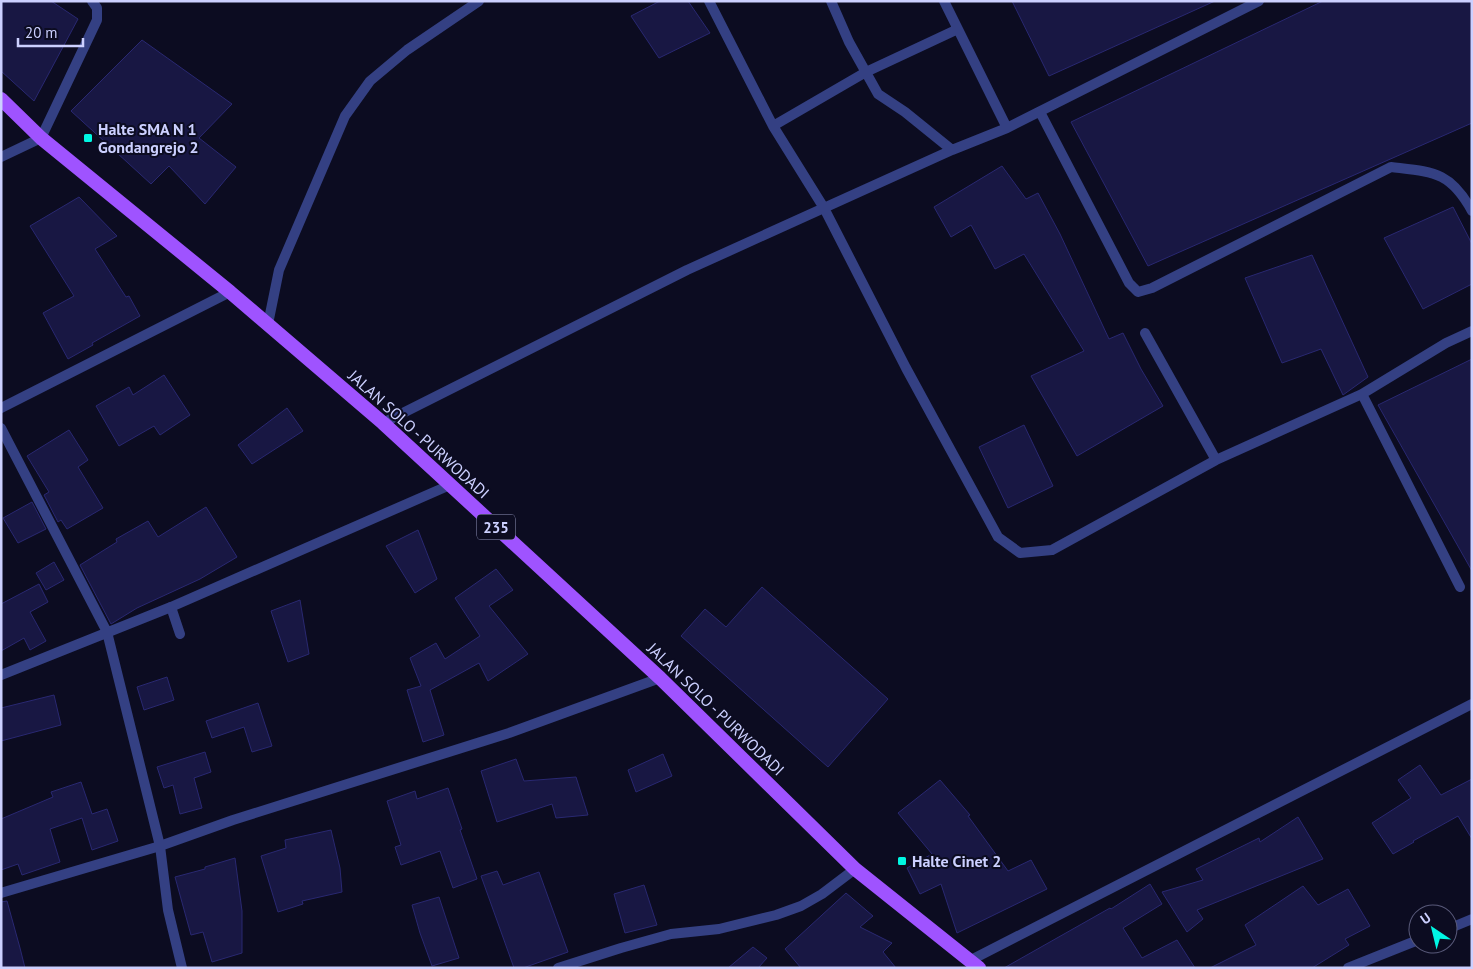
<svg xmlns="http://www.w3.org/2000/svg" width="1473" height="969" font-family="'PT Sans',sans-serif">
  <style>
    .building { fill: #181743; stroke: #292871 }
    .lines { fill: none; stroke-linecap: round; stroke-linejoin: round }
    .service { stroke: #344083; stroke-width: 10 }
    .minor { stroke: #344083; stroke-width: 10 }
    .primary { stroke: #9f53ff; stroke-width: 14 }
    .poi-dot { fill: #00f7e3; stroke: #0c0c21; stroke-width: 2 }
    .labels { text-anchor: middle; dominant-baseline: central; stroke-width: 4; stroke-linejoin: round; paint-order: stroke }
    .shield { fill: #0c0c21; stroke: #9295bc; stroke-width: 1 }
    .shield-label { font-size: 15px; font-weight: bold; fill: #ccd0ff }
    .poi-label { font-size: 16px; font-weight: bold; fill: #ccd0ff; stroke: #0c0c21; text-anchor: start }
    .street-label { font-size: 16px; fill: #ccd0ff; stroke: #0c0c21 }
  </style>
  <rect width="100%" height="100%" fill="#0c0c21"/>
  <path class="building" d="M 1,1 L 51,1 L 78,19 L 34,101 L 1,71 Z
    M 660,1 L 688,1 L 710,33 L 659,58 L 631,16 Z
    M 1012,1 L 1215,1 L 1049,76 Z
    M 1323,1 L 1472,1 L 1472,123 L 1148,266 L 1071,122 Z
    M 142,40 L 232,104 L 199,138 L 236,167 L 205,204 L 169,166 L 151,184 L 71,111 Z
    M 1002,166 L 1026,199 L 1038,193 L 1060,234 L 1109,339 L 1123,333 L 1141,369 L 1163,406 L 1077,456 L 1031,376 L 1084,351 L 1024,254 L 995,269 L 971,225 L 951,237 L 934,207 Z
    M 79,197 L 117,236 L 95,249 L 126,297 L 129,296 L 140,316 L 92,343 L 93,345 L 68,359 L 43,313 L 74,296 L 30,226 Z
    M 1453,207 L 1472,244 L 1472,284 L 1423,309 L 1384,238 Z
    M 1312,255 L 1368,377 L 1343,395 L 1321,349 L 1282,363 L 1245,278 Z
    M 1472,359 L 1472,571 L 1378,405 Z
    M 164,375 L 190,415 L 160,435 L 154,426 L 119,446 L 96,406 L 129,387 L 133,395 Z
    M 287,408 L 303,431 L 252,464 L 238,445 Z
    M 1024,425 L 1053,486 L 1008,508 L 979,447 Z
    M 69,430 L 88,460 L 78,467 L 103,508 L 67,529 L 61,520 L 58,522 L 44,495 L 49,492 L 27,456 Z
    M 32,502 L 46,529 L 18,543 L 3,518 Z
    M 206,507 L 237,557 L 200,579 L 137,608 L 111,624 L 80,565 L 117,542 L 116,539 L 148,521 L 158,537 Z
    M 418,530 L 437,579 L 415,593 L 386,546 Z
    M 54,562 L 64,580 L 46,590 L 36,573 Z
    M 496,569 L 513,590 L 489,606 L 528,654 L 488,681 L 479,663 L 430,690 L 444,735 L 423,742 L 407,690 L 421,686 L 410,658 L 436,643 L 445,659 L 480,636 L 455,598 Z
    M 39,584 L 48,602 L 30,612 L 46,641 L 30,650 L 24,638 L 1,651 L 1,604 Z
    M 762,587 L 888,699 L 828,767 L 681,636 L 705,609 L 726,627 Z
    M 300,600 L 309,654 L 288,662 L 271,611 Z
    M 167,677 L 174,700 L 144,710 L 137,687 Z
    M 54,695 L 61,725 L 1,741 L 1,708 Z
    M 258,703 L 272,746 L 252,752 L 244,727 L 212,738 L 206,721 Z
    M 205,752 L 211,772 L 194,778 L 202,808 L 180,814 L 173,785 L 164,788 L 157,767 Z
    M 663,754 L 672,776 L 636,792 L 628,770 Z
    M 516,759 L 524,781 L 576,777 L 588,815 L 556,818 L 552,804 L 497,822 L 481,771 Z
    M 1420,765 L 1441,795 L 1472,779 L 1472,839 L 1458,816 L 1413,841 L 1414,842 L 1393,854 L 1372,823 L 1411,798 L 1398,780 Z
    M 940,780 L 970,815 L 968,816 L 1008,871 L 1031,860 L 1047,889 L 957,933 L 941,884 L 920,894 L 907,868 L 932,854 L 898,813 Z
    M 81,782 L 92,814 L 107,809 L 118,841 L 92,850 L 82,818 L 50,829 L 60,862 L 22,875 L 18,864 L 1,870 L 1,819 L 53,797 L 51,792 Z
    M 448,788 L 462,829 L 460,830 L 477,879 L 453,888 L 440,851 L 401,865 L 395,847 L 401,845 L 387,801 L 415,791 L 417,799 Z
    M 1298,817 L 1323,859 L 1197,910 L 1203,919 L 1187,932 L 1162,892 L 1203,880 L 1196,869 L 1259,838 L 1260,842 Z
    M 331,830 L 340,868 L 342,892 L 302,901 L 303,904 L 278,912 L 261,856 L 286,848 L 285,840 Z
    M 235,858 L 242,911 L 242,953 L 212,962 L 203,932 L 191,935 L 175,877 L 205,869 L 205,867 Z
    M 497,871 L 503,885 L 539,872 L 568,952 L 523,968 L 514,968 L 481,876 Z
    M 1150,884 L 1162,904 L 1123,928 L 1142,958 L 1177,940 L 1195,968 L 1004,968 L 1110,908 L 1111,909 Z
    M 644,885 L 657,925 L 625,933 L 614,894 Z
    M 1303,886 L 1318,905 L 1348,889 L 1370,926 L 1345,939 L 1349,945 L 1312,968 L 1210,968 L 1256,945 L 1245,925 Z
    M 846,893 L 873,916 L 860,927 L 892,943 L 883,952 L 896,968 L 801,968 L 785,949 Z
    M 439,897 L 459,958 L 432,966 L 420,933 L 412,905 Z
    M 7,901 L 20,948 L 25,968 L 1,968 L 1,902 Z
    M 753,947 L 767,958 L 758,968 L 728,968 Z"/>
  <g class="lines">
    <path class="service" d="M 709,1 L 773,126 L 824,208 L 906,368 L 998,537 L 1020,553 L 1052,550 L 1216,460 L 1362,394 L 1446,343 L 1472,331
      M 831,1 L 849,42 L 878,94 L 905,112 L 952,150
      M 944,1 L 1007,128
      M 1040,112 L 1129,283 L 1138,292 L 1152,288 L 1391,167 C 1433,172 1450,171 1472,211
      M 773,126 L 866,72 L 958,29
      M 41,138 L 97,20 L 97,8 L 92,1
      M 268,324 L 279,270 L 345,116 L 370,81 L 407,50 L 479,1
      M 1145,333 L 1216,460
      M 1362,394 L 1460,587
      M 383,423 L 687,270 L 952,150 L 1007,128 L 1259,1
      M 171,607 L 180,634"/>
    <path class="minor" d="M 1,157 L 41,138
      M 1,408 L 230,292
      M 1,428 L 107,632 L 160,846 L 168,910 L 182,968
      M 1,675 L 171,607 L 450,485
      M 1,893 L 160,846 L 233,820 L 509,733 L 660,678
      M 1448,929 L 1472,919
      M 971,960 L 1472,704
      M 558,968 L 621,948 L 671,934 L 719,929 L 776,915 L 801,906 L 822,894 L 855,869
      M 1348,968 L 1418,940"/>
    <path class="primary" d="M 1,99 L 41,138 L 230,292 L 383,423 L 660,678 L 855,869 L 979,968"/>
  </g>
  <g class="poi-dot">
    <rect x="83" y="133" width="10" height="10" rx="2.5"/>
    <rect x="897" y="856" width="10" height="10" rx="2.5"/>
  </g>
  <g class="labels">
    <rect class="shield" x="477" y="514.5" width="38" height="25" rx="4"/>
    <g class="shield-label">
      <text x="496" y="527">235</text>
    </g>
    <g class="poi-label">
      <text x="98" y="129">Halte SMA N 1<tspan x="98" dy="18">Gondangrejo 2</tspan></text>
      <text x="912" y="861">Halte Cinet 2</text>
    </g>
    <g class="street-label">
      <text transform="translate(419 434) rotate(42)">JALAN SOLO - PURWODADI</text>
      <text transform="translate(716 709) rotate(44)">JALAN SOLO - PURWODADI</text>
    </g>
  </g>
  <rect width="1473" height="969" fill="none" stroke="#ccd0ff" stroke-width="5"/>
  <g transform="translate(1433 929) rotate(325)"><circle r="24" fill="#0c0c21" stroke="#595a7a"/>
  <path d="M0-4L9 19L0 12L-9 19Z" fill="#00f7e3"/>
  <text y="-8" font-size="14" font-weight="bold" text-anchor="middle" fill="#ccd0ff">U</text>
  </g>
  <path d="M18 38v8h65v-8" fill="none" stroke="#ccd0ff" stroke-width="2.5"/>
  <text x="25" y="38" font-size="15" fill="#ccd0ff" stroke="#0c0c21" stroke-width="4" paint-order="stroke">20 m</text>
</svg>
